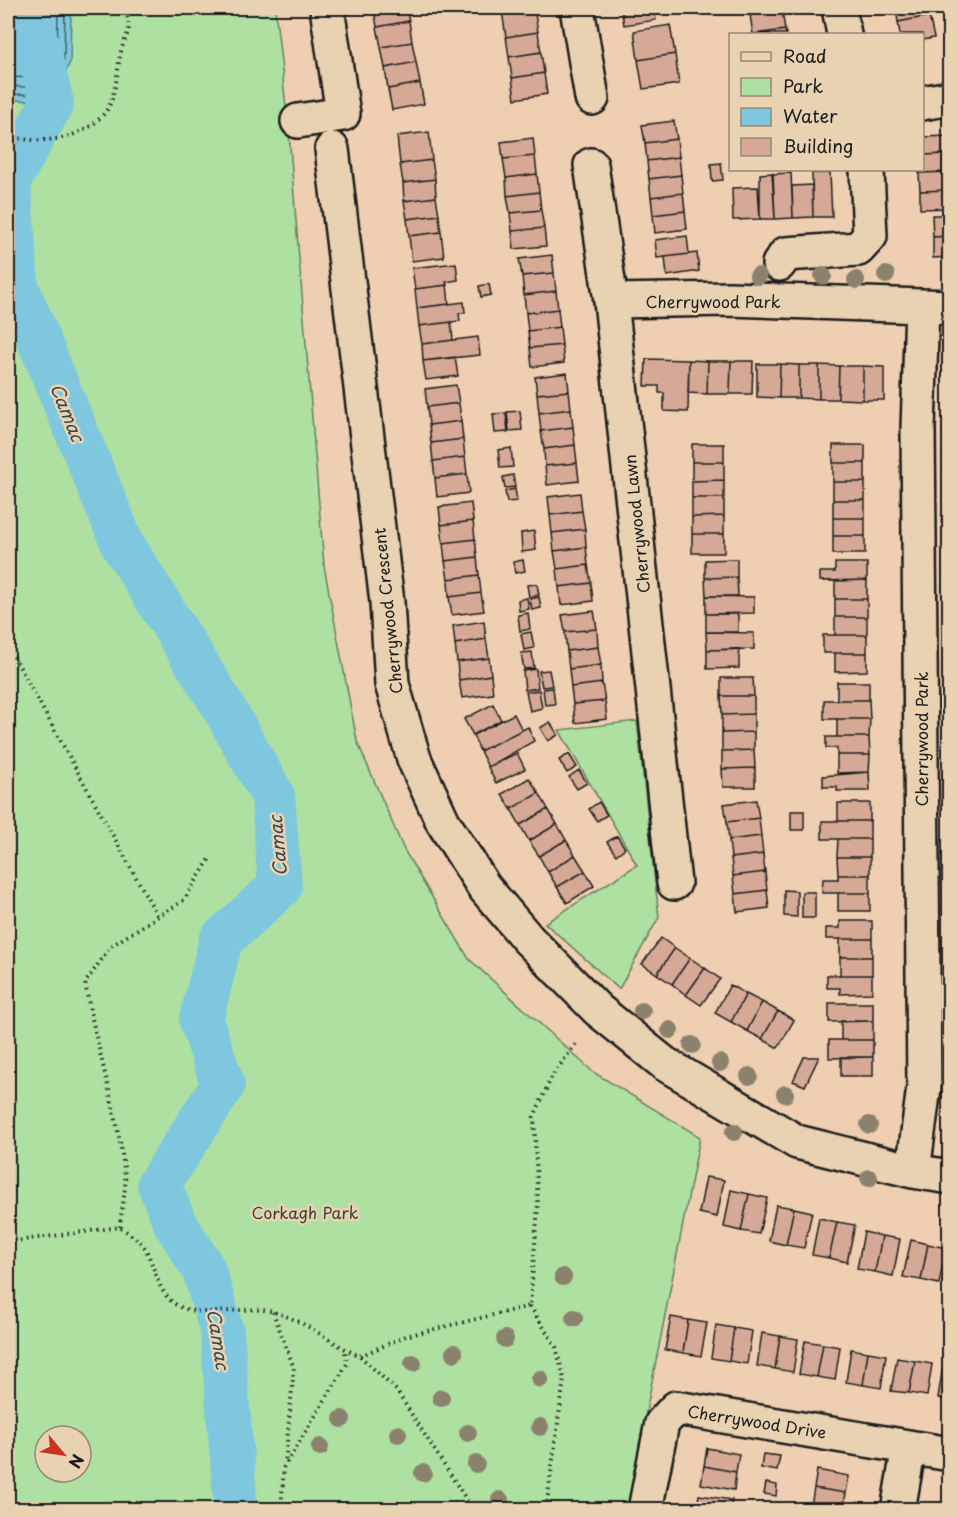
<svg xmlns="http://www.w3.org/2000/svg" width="957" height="1517" font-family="'Playpen Sans',sans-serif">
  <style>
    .green { fill: #aee0a1; stroke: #657e5e; stroke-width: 1.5; fill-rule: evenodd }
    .water { fill: #7ec7df; stroke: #578391; stroke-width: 1.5 }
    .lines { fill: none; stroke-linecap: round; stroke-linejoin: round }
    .shore { stroke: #43606a; stroke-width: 1.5 }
    .stream { stroke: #578391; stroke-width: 8 }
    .river { stroke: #7ec7df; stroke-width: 44 }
    .building { fill: #d5a995; stroke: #1c1c1c; stroke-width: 1.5 }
    .minor-casing { stroke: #1c1c1c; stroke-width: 38 }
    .path { stroke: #1c1c1c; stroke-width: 4; stroke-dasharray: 1.5 4.5; stroke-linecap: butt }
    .minor { stroke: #e8d2b1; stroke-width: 33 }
    .tree { fill: #8b826e }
    .labels { text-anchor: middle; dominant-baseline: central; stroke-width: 5; stroke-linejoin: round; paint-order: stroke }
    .street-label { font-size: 16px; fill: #1c1c1c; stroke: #e8d2b1 }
    .park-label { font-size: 16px; fill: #394337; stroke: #e8d2b1 }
    .water-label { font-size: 18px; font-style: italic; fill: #34474d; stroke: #e8d2b1 }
  </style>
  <rect width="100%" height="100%" fill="#efcfb1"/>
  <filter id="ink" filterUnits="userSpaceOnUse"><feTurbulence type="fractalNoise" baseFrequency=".0167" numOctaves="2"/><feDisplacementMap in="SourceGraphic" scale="12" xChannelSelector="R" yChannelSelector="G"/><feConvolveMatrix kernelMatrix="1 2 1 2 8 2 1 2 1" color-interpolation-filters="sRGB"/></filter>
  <g filter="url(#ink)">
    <path class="green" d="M 8,8 L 275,8 L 289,134 L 324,566 L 357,741 L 404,850 L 469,959 L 593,1072 L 700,1137 L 627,1509 L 8,1509 ZM 45,1436 L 81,1436 L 81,1472 L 45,1472 Z
      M 637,721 L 659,917 L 619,989 L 545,923 L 637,865 L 559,730 Z"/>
    <path class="water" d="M 8,8 L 71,8 L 70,62 L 52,103 L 8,99 Z"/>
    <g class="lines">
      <path class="shore" d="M 8,77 L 38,78 L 48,56 L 49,8
        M 8,86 L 44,88 L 57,58 L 58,8
        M 8,94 L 49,95 L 64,60 L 65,8"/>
      <path class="stream" d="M 8,274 L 17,287"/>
      <path class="river" d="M 28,8 L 52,103 L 9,181 L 17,287 L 123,545 L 221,703 L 273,796 L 280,887 L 221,940 L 201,1020 L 223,1085 L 159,1184 L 175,1223 L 204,1270 L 222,1332 L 236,1510"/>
    </g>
    <path class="building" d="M 374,8 L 406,8 L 409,21 L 377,27 Z
      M 501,8 L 523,8 L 502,11 Z
      M 523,8 L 534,8 L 538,32 L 506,37 L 502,11 Z
      M 621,8 L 654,8 L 656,20 L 624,25 Z
      M 896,8 L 928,8 L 929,16 L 898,22 Z
      M 782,10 L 785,30 L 753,34 L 750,15 Z
      M 929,16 L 934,38 L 922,40 L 922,34 L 900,34 L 898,22 Z
      M 409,21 L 412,42 L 381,47 L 377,27 Z
      M 670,25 L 675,54 L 638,60 L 634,31 Z
      M 785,30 L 786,34 L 757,34 Z
      M 538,32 L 541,52 L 509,57 L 506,37 Z
      M 412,42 L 416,62 L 385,68 L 381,47 Z
      M 541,52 L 544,73 L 512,78 L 509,57 Z
      M 675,54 L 679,84 L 643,89 L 638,60 Z
      M 416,62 L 420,83 L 388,89 L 385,68 Z
      M 544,73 L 547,94 L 515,99 L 512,78 Z
      M 420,83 L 424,104 L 392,110 L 388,89 Z
      M 674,121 L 677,139 L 645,143 L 642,125 Z
      M 429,132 L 432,160 L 400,164 L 397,136 Z
      M 950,136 L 950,154 L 922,155 L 922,137 Z
      M 533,138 L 535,156 L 503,159 L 501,142 Z
      M 677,139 L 679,157 L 647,161 L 645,143 Z
      M 950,154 L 950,172 L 919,173 L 919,170 L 922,170 L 922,155 Z
      M 535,156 L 537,174 L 506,178 L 503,159 Z
      M 679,157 L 681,175 L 649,179 L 647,161 Z
      M 432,160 L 435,179 L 403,183 L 400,164 Z
      M 721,163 L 723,180 L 712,181 L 711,164 Z
      M 950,172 L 950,190 L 920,191 L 919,173 Z
      M 772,173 L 775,219 L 760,219 L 760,174 Z
      M 791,173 L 793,218 L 775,219 L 773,174 Z
      M 812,173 L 830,173 L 832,217 L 813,217 Z
      M 537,174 L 539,192 L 507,196 L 506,178 Z
      M 681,175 L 683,193 L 651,197 L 649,179 Z
      M 435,179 L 436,197 L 404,201 L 403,183 Z
      M 812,185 L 813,217 L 793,218 L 792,186 Z
      M 758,187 L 760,219 L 733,220 L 732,188 Z
      M 950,190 L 950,208 L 920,209 L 920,191 Z
      M 539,192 L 541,210 L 510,213 L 507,196 Z
      M 683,193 L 685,211 L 653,215 L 651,197 Z
      M 436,197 L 439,215 L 407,219 L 404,201 Z
      M 541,210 L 544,228 L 512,231 L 510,213 Z
      M 685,211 L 687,229 L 655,233 L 653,215 Z
      M 439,215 L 441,232 L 409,236 L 407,219 Z
      M 932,215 L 950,215 L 950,236 L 933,237 Z
      M 544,228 L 546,246 L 514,249 L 512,231 Z
      M 441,232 L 444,257 L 412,261 L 409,236 Z
      M 687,236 L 689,254 L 657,258 L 655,240 Z
      M 950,236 L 950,257 L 933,258 L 933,237 Z
      M 697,253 L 699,271 L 667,276 L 665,257 Z
      M 552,255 L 554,273 L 522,276 L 519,259 Z
      M 456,263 L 458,280 L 446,282 L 447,285 L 415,289 L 412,268 Z
      M 554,273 L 556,291 L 524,295 L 522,276 Z
      M 489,284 L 491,295 L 481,297 L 479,286 Z
      M 447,285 L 449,304 L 417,308 L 415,289 Z
      M 556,291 L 558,309 L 526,313 L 524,295 Z
      M 464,302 L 465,313 L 459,313 L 460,321 L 419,326 L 417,308 Z
      M 558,309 L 560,327 L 528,331 L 526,313 Z
      M 451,322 L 453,340 L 422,344 L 419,326 Z
      M 560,327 L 562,345 L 530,348 L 528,331 Z
      M 478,337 L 480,355 L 423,361 L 422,344 Z
      M 562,345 L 564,363 L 532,367 L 530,348 Z
      M 455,357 L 458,376 L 426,380 L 423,361 Z
      M 646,359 L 689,360 L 688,412 L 664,411 L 664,393 L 659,393 L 659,386 L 645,386 Z
      M 689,360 L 708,361 L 707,394 L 688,393 Z
      M 708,361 L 731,361 L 730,394 L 707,394 Z
      M 731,361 L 753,361 L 752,394 L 730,394 Z
      M 757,364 L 780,364 L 779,398 L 757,397 Z
      M 780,364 L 799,365 L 799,398 L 779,398 Z
      M 799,365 L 819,365 L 819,399 L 799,398 Z
      M 819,365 L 839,366 L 838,399 L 819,399 Z
      M 839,366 L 863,366 L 863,400 L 838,399 Z
      M 863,366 L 884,367 L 884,400 L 863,400 Z
      M 567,373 L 569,391 L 537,394 L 535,377 Z
      M 456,385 L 459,403 L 427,407 L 425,389 Z
      M 569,391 L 571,409 L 539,413 L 537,394 Z
      M 459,403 L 461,421 L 429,425 L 427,407 Z
      M 571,409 L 573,427 L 541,431 L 539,413 Z
      M 520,411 L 522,430 L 509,431 L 507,412 Z
      M 506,413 L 508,432 L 495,433 L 493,414 Z
      M 461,421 L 463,439 L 431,443 L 429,425 Z
      M 573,427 L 575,445 L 544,449 L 541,431 Z
      M 463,439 L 465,457 L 433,461 L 431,443 Z
      M 692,444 L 724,444 L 724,462 L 692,462 Z
      M 575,445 L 577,463 L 545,466 L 544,449 Z
      M 833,445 L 865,445 L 865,463 L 833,463 Z
      M 511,448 L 513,467 L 500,468 L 498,450 Z
      M 465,457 L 467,474 L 435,478 L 433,461 Z
      M 692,462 L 724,462 L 724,480 L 692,481 Z
      M 577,463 L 579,481 L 547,485 L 545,466 Z
      M 833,463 L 865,463 L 865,482 L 833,482 Z
      M 467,474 L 469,493 L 437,497 L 435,478 Z
      M 513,475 L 515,487 L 505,488 L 503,477 Z
      M 724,480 L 724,498 L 692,498 L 692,481 Z
      M 833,482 L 865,482 L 865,500 L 833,500 Z
      M 515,489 L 517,501 L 507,502 L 505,491 Z
      M 580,493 L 582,511 L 550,515 L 548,497 Z
      M 692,498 L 724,498 L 724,516 L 692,517 Z
      M 833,500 L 865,500 L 865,518 L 833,518 Z
      M 471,503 L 473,521 L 441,525 L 439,507 Z
      M 582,511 L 585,529 L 552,533 L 550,515 Z
      M 724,516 L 724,534 L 692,534 L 692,517 Z
      M 833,518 L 865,518 L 865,536 L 833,536 Z
      M 473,521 L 475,539 L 443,543 L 441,525 Z
      M 585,529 L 586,547 L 554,551 L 552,533 Z
      M 534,531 L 536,550 L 522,552 L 521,533 Z
      M 692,534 L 724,534 L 724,553 L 692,553 Z
      M 833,536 L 865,536 L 865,554 L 833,554 Z
      M 475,539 L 477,557 L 445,561 L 443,543 Z
      M 586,547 L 588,565 L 557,569 L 554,551 Z
      M 477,557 L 479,575 L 448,579 L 445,561 Z
      M 737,559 L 737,577 L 705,578 L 705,560 Z
      M 523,560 L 525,571 L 515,573 L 513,562 Z
      M 835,563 L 867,563 L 867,580 L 820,581 L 820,572 L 835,572 Z
      M 588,565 L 591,583 L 559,587 L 557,569 Z
      M 479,575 L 481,593 L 449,597 L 448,579 Z
      M 737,577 L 738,596 L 706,596 L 705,578 Z
      M 867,580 L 867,599 L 835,599 L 835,581 Z
      M 591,583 L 593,601 L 561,605 L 559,587 Z
      M 537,584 L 539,595 L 529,597 L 527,585 Z
      M 481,593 L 484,611 L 452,615 L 449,597 Z
      M 706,596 L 754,597 L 754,613 L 706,614 Z
      M 539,597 L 541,608 L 532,610 L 530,599 Z
      M 527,598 L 529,609 L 519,611 L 518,600 Z
      M 835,599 L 867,599 L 867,617 L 835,617 Z
      M 594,611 L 597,629 L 565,632 L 562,615 Z
      M 528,613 L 530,629 L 520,631 L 518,615 Z
      M 706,614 L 738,614 L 738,632 L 706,632 Z
      M 835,617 L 867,617 L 867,635 L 835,635 Z
      M 484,621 L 486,639 L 455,644 L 453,626 Z
      M 597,629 L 598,647 L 567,651 L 565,632 Z
      M 531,632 L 534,648 L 524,650 L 521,634 Z
      M 706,632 L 754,633 L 754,649 L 707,650 Z
      M 823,635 L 867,635 L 867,653 L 823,653 Z
      M 486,639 L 489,658 L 457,662 L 455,644 Z
      M 598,647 L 601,665 L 569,669 L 567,651 Z
      M 739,649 L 739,668 L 707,669 L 707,650 Z
      M 532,652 L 534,668 L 524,669 L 521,653 Z
      M 835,653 L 867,653 L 867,671 L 835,672 Z
      M 489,658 L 491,675 L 459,680 L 457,662 Z
      M 601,665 L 602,683 L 571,687 L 569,669 Z
      M 536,669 L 538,688 L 525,690 L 523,671 Z
      M 549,670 L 552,686 L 542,687 L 539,671 Z
      M 491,675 L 493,694 L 462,698 L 459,680 Z
      M 721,678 L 753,678 L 754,696 L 721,696 Z
      M 837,682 L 869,682 L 869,700 L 837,700 Z
      M 602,683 L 605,701 L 573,704 L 571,687 Z
      M 553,688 L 555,704 L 545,705 L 543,689 Z
      M 539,690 L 542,708 L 530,711 L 526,692 Z
      M 721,696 L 754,696 L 754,714 L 722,715 Z
      M 824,700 L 869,700 L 870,719 L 824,719 Z
      M 605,701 L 607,719 L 575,723 L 573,704 Z
      M 493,704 L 501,720 L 473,735 L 464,719 Z
      M 514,714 L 522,730 L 480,751 L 473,735 Z
      M 754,714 L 754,732 L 722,733 L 722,715 Z
      M 837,719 L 870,719 L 869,737 L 837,737 Z
      M 550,722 L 558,735 L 548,741 L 540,728 Z
      M 528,727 L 534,741 L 488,767 L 480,751 Z
      M 754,732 L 754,750 L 722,751 L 722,733 Z
      M 826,737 L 869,737 L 870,755 L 837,755 L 837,748 L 826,748 Z
      M 754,750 L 755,768 L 722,769 L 722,751 Z
      M 517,753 L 525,769 L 496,783 L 488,767 Z
      M 569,754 L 577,767 L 567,773 L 559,760 Z
      M 837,755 L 870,755 L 869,772 L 837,773 Z
      M 755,768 L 755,787 L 723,787 L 722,769 Z
      M 579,770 L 587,783 L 577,789 L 569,777 Z
      M 869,772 L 870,791 L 837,791 L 837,787 L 823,787 L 823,776 Z
      M 529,778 L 539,793 L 511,809 L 502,794 Z
      M 539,793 L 548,809 L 520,825 L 511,809 Z
      M 756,800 L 759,818 L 727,822 L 724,804 Z
      M 599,802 L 607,815 L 597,821 L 589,809 Z
      M 838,803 L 870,803 L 870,821 L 838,821 Z
      M 548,809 L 557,824 L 529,841 L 520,825 Z
      M 791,811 L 804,811 L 804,830 L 791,830 Z
      M 759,818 L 761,836 L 729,840 L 727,822 Z
      M 822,821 L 870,821 L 870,839 L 822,839 Z
      M 557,824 L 566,840 L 539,856 L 529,841 Z
      M 617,836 L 625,848 L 616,855 L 607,842 Z
      M 761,836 L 763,854 L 731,858 L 729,840 Z
      M 838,839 L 870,839 L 870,857 L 837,857 Z
      M 566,840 L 575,855 L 548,872 L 539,856 Z
      M 763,854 L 765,872 L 733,876 L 731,858 Z
      M 575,855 L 585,871 L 557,887 L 548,872 Z
      M 837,857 L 870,857 L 870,875 L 838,875 Z
      M 585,871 L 594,886 L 567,903 L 557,887 Z
      M 765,872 L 767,890 L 735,894 L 733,876 Z
      M 838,875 L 870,875 L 870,893 L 822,893 L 823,879 L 838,879 Z
      M 767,890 L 769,908 L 737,912 L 735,894 Z
      M 784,890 L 797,891 L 797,917 L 784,916 Z
      M 802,892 L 815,892 L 815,918 L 802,918 Z
      M 838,893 L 870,893 L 870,911 L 838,911 Z
      M 840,921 L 872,921 L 872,939 L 826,939 L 826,928 L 840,928 Z
      M 661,938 L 675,948 L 657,974 L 642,964 Z
      M 840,939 L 872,939 L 872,957 L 840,957 Z
      M 675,948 L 690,958 L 672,984 L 657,974 Z
      M 840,957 L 872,957 L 872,975 L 840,975 Z
      M 690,958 L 705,968 L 686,995 L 672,984 Z
      M 705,968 L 720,979 L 701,1005 L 686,995 Z
      M 827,975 L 872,975 L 872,993 L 840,994 L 840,988 L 827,988 Z
      M 730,985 L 746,994 L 731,1022 L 715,1013 Z
      M 746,994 L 762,1002 L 747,1031 L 731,1022 Z
      M 762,1002 L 778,1011 L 762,1039 L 747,1031 Z
      M 829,1003 L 873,1003 L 873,1021 L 829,1022 Z
      M 778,1011 L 794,1020 L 778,1048 L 762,1039 Z
      M 841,1021 L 873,1021 L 873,1040 L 841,1040 Z
      M 829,1040 L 873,1040 L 873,1057 L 829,1058 Z
      M 804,1057 L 819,1057 L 805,1086 L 793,1081 Z
      M 841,1057 L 873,1057 L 873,1076 L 841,1076 Z
      M 706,1177 L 724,1180 L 717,1217 L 699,1213 Z
      M 731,1190 L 749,1194 L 741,1231 L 724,1227 Z
      M 749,1194 L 767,1198 L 759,1234 L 741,1231 Z
      M 776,1205 L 794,1208 L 786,1245 L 769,1241 Z
      M 794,1208 L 812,1212 L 804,1248 L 786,1245 Z
      M 819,1218 L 837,1222 L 829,1258 L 812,1255 Z
      M 837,1222 L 855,1225 L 847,1262 L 829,1258 Z
      M 864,1232 L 882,1236 L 875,1272 L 857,1269 Z
      M 882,1236 L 900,1239 L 893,1276 L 875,1272 Z
      M 911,1240 L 928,1244 L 921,1280 L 903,1277 Z
      M 928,1244 L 946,1248 L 939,1284 L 921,1280 Z
      M 671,1317 L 688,1320 L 683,1353 L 665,1350 Z
      M 688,1320 L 707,1323 L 701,1356 L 683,1353 Z
      M 716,1325 L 734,1328 L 729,1361 L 711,1358 Z
      M 734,1328 L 752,1331 L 747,1364 L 729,1361 Z
      M 762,1333 L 780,1336 L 775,1369 L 757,1366 Z
      M 780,1336 L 798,1339 L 793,1372 L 775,1369 Z
      M 805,1341 L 823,1344 L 817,1377 L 799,1374 Z
      M 823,1344 L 840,1347 L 835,1380 L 817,1377 Z
      M 851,1349 L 868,1352 L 863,1385 L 846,1382 Z
      M 868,1352 L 886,1355 L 881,1388 L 863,1385 Z
      M 897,1358 L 915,1361 L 909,1393 L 891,1391 Z
      M 915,1361 L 932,1364 L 927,1396 L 909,1393 Z
      M 943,1366 L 950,1367 L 950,1400 L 938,1398 Z
      M 707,1448 L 739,1454 L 736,1472 L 704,1466 Z
      M 763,1454 L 780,1456 L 777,1471 L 761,1468 Z
      M 704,1466 L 736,1472 L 734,1490 L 701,1484 Z
      M 817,1470 L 849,1476 L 846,1493 L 814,1488 Z
      M 766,1483 L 777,1485 L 776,1496 L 764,1494 Z
      M 814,1488 L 846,1493 L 843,1510 L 811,1506 Z
      M 699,1495 L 732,1500 L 730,1510 L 696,1510 Z
      M 948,1496 L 950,1510 L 946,1510 Z"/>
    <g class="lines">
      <g class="minor-casing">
        <path id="minor" d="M 577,8 L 592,98
          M 839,8 L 844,34
          M 922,103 L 950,98
          M 298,121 L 343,114 L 327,8
          M 332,149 L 387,602 L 392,684 L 414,759 L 443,822 L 484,887 L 528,939 L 598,1010 L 665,1064 L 797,1142 L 913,1171 L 950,1177
          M 591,165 L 611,301 L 674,883
          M 779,264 L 786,254 L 858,249 L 870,236 L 867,170
          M 611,301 L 730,299 L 950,307
          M 913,1171 L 924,1087 L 918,429 L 922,306
          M 645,1510 L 662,1423 L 676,1408 L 950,1454
          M 898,1510 L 909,1447"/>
      </g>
      <path class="path" d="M 8,136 C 40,145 84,141 106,111 C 116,97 117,72 120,56 C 125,31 134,35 125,8
        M 8,646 L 157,915
        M 120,1227 C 121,1211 126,1193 125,1177 C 118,1111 96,1048 85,983 L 111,946 L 184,900 L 211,857
        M 8,1242 L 120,1227 C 128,1233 140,1240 145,1248 C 155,1266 157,1292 175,1304 C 203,1321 238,1305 269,1311 C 303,1318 329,1343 360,1356 L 406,1336 L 530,1306 L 538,1206 L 534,1117 L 552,1076 L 578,1041
        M 530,1306 L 556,1347 L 564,1379 L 546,1510
        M 273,1312 L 294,1368 L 285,1463
        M 360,1356 L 396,1390 L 473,1510
        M 281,1510 L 284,1467 L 347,1364 L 345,1351"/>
      <use href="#minor" class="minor"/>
    </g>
    <g class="tree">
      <circle cx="886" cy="275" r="9"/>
      <circle cx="758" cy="276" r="9"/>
      <circle cx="823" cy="276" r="9"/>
      <circle cx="856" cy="280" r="9"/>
      <circle cx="642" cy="1011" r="9"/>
      <circle cx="670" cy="1030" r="9"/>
      <circle cx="692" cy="1045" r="9"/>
      <circle cx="720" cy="1063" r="9"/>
      <circle cx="749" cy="1076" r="9"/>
      <circle cx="785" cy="1094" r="9"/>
      <circle cx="869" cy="1125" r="9"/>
      <circle cx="734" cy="1132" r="9"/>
      <circle cx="869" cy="1178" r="9"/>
      <circle cx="563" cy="1277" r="9"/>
      <circle cx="574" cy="1318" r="9"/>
      <circle cx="505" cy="1339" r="9"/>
      <circle cx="454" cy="1353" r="9"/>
      <circle cx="413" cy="1363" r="9"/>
      <circle cx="540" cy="1379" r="9"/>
      <circle cx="441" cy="1398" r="9"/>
      <circle cx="342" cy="1419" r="9"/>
      <circle cx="540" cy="1427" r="9"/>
      <circle cx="468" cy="1433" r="9"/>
      <circle cx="398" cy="1434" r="9"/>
      <circle cx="320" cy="1447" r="9"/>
      <circle cx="476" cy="1464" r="9"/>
      <circle cx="423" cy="1473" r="9"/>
      <circle cx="500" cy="1500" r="9"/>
    </g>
  </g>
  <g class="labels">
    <g class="street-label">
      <text x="713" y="301">Cherrywood Park</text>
      <text transform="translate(636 524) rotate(-96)">Cherrywood Lawn</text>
      <text transform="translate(387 611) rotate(-96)">Cherrywood Crescent</text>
      <text transform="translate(921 739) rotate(-90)">Cherrywood Park</text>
      <text transform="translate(757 1421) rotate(9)">Cherrywood Drive</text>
    </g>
    <g class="park-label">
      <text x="305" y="1212">Corkagh Park</text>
    </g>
    <g class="water-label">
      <text transform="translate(68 412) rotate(68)">Camac</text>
      <text transform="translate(277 846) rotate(-95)">Camac</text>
      <text transform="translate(219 1339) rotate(81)">Camac</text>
    </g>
  </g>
  <rect width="957" height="1517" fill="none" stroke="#e8d2b1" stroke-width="30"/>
  <rect x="15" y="15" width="927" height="1487" fill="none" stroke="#1c1c1c" stroke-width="2" filter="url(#ink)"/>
  <rect x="729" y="33" width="195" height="138" fill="#e8d2b1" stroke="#968975" stroke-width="1.5"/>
  <rect x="741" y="52" width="30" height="9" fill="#e8d2b1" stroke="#968975" stroke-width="1.5"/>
  <text x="783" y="63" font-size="18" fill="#1c1c1c">Road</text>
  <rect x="741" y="78" width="30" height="18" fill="#aee0a1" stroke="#968975" stroke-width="1.5"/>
  <text x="783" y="93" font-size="18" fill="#1c1c1c">Park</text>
  <rect x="741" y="108" width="30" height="18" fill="#7ec7df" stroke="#968975" stroke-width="1.5"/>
  <text x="783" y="123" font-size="18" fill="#1c1c1c">Water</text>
  <rect x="741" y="138" width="30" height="18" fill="#d5a995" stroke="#968975" stroke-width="1.5"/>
  <text x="783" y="153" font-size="18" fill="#1c1c1c">Building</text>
  <g transform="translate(63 1454) rotate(119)"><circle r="28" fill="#e8d2b1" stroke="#968975" stroke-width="1.5"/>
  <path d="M0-4.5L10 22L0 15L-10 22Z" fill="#c8321e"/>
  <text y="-9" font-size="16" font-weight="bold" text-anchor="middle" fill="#1c1c1c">N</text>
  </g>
</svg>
